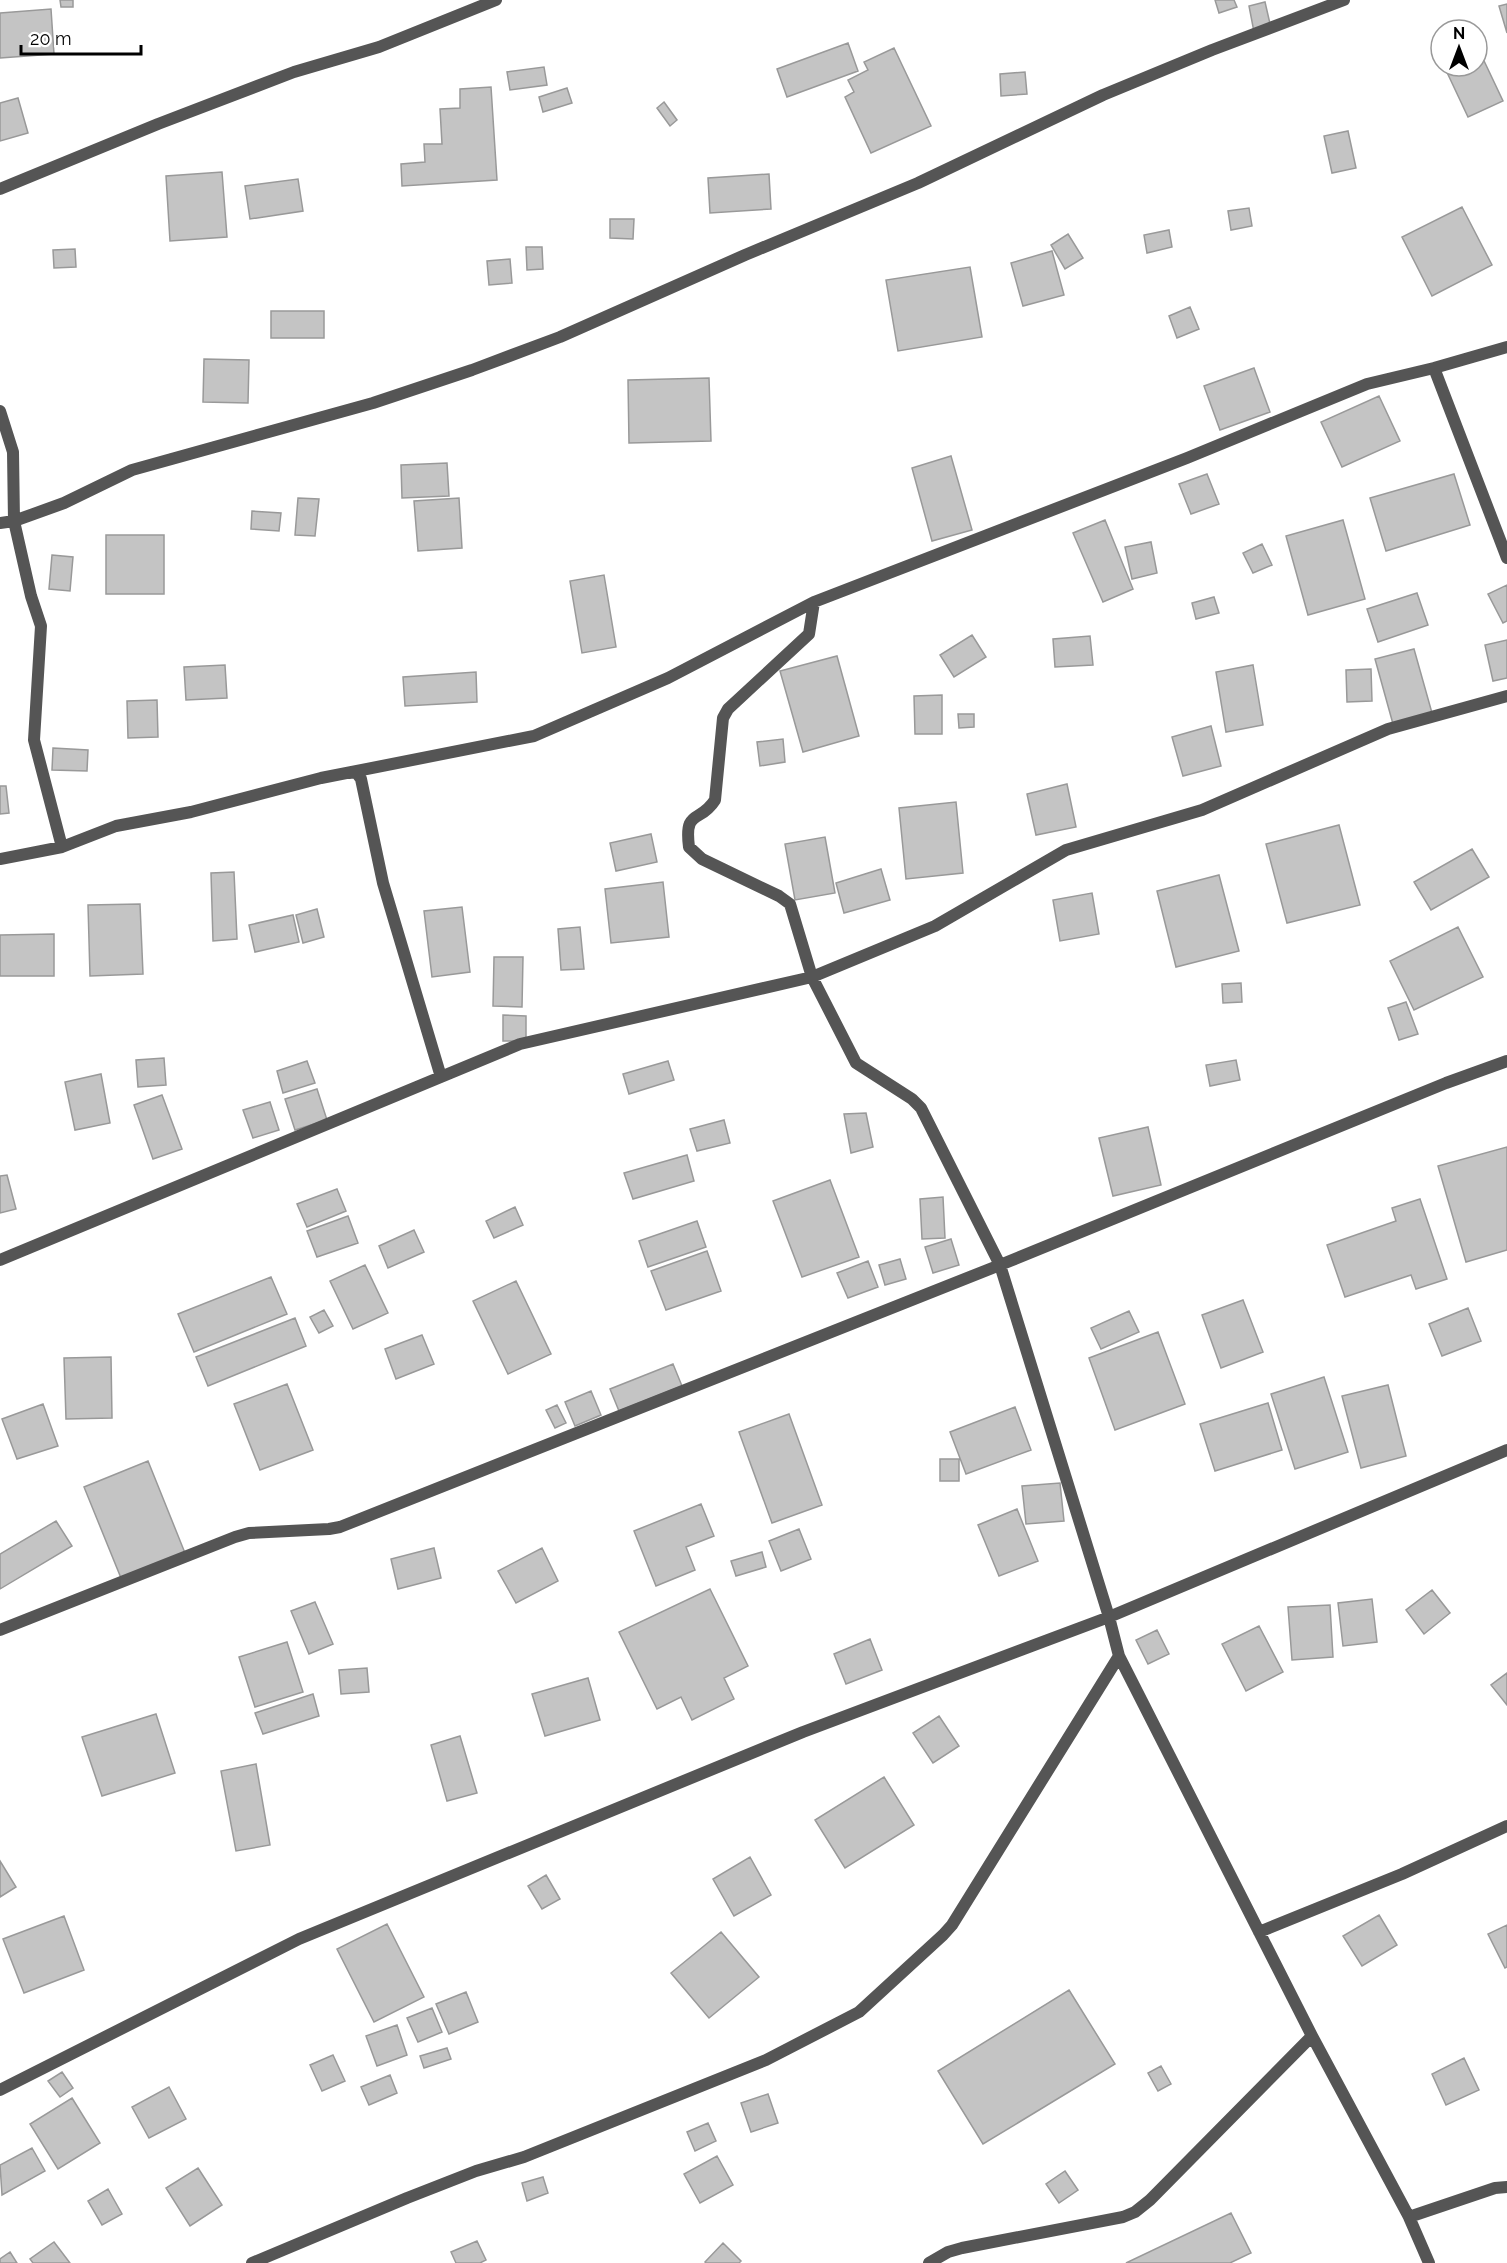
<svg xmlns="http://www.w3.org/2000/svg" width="1507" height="2263" font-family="Raleway,sans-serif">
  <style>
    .building { fill: #c4c4c4; stroke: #999; stroke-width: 1.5 }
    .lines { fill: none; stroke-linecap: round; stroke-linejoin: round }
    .street { stroke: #555; stroke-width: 12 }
  </style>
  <rect width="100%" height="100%" fill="#fff"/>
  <path class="building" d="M 60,0 L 73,0 L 73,7 L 61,7 Z
    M 1215,0 L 1234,0 L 1237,7 L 1219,13 Z
    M 1265,2 L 1271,28 L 1254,32 L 1249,6 Z
    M 1507,4 L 1507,33 L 1499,6 Z
    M 51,9 L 54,54 L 0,58 L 0,13 Z
    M 848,43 L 858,71 L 787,97 L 777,69 Z
    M 1477,46 L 1503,101 L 1468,117 L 1444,66 L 1477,66 Z
    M 894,48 L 931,126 L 871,153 L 845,97 L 854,92 L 848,80 L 868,70 L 864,62 Z
    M 544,67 L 547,85 L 510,90 L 507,72 Z
    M 1025,72 L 1027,94 L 1001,96 L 1000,74 Z
    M 491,87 L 497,180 L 402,186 L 401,164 L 425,162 L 424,144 L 442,144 L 440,109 L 460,108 L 460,89 Z
    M 567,88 L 572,103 L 543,112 L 539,97 Z
    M 18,98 L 28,133 L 0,141 L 0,103 Z
    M 664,102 L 677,120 L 670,126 L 657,108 Z
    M 1348,131 L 1356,168 L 1332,173 L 1324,136 Z
    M 222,172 L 227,237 L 170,241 L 166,176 Z
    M 769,174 L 771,209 L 710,213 L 708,178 Z
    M 298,179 L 303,211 L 250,219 L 245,186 Z
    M 1462,207 L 1492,265 L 1432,296 L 1402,237 Z
    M 1249,208 L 1252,226 L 1231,230 L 1228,211 Z
    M 610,219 L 634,219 L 633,239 L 610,238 Z
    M 1169,230 L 1172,247 L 1147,253 L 1144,235 Z
    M 1068,234 L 1083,258 L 1065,269 L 1051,245 Z
    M 526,247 L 542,247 L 543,269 L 527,270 Z
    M 75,249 L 76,267 L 54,268 L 53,250 Z
    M 1052,251 L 1064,295 L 1023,306 L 1011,263 Z
    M 510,259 L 512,283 L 489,285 L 487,261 Z
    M 970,267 L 982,337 L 898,351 L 886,280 Z
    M 1190,307 L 1199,329 L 1177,338 L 1169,316 Z
    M 271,311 L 324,311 L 324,338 L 271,338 Z
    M 204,359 L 249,360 L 248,403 L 203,402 Z
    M 1254,368 L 1270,412 L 1220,430 L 1204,386 Z
    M 709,378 L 711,441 L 629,443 L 628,380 Z
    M 1379,396 L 1400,441 L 1342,467 L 1321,422 Z
    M 951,456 L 972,530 L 932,541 L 912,468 Z
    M 447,463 L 449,496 L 402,498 L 401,465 Z
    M 1207,474 L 1219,504 L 1191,514 L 1179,484 Z
    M 1454,474 L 1470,525 L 1386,551 L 1370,498 Z
    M 298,498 L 319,499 L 315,536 L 295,535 Z
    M 459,498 L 462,548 L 418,551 L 414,501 Z
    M 252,511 L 281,513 L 279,531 L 251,529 Z
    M 1105,520 L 1133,589 L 1103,602 L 1073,533 Z
    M 1343,520 L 1365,599 L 1308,615 L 1286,536 Z
    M 106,535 L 164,535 L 164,594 L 106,594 Z
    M 1151,542 L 1157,573 L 1132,579 L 1125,547 Z
    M 1262,544 L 1272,565 L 1253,573 L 1243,553 Z
    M 52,555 L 73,557 L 70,591 L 49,589 Z
    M 604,575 L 616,647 L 582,653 L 570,581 Z
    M 1507,585 L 1507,621 L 1503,623 L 1488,594 Z
    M 1417,593 L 1428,625 L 1378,642 L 1367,609 Z
    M 1214,597 L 1219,613 L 1196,619 L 1192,603 Z
    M 972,635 L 986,657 L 954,677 L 940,655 Z
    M 1090,636 L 1093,665 L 1055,667 L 1053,639 Z
    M 1507,640 L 1507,678 L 1493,681 L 1485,645 Z
    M 1414,649 L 1432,713 L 1393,724 L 1375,659 Z
    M 837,656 L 859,736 L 803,752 L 780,671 Z
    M 225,665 L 227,698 L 186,700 L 184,667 Z
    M 1253,665 L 1263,725 L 1226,732 L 1216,672 Z
    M 1371,669 L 1372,701 L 1347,702 L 1346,670 Z
    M 476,672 L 477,702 L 405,706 L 403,677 Z
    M 942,695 L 942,734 L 915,734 L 914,696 Z
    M 157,700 L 158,737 L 128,738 L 127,701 Z
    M 958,714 L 974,714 L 974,727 L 959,728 Z
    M 1211,726 L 1221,766 L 1183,776 L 1172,737 Z
    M 783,739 L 785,762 L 760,766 L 757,742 Z
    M 53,748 L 88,750 L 87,771 L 52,770 Z
    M 1067,784 L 1076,827 L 1036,835 L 1027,794 Z
    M 0,786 L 6,786 L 9,813 L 0,814 Z
    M 956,802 L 963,873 L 906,879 L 899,808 Z
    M 1339,825 L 1360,905 L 1287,923 L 1266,844 Z
    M 651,834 L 657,862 L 616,871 L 610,843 Z
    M 825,837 L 835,893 L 795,900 L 785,844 Z
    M 1472,849 L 1489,877 L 1431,910 L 1414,882 Z
    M 881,869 L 890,900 L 844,913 L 836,883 Z
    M 234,872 L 237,939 L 213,941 L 211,873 Z
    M 1219,875 L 1239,951 L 1176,967 L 1157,891 Z
    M 663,882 L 669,937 L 611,943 L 605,889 Z
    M 1092,893 L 1099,934 L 1060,941 L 1053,900 Z
    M 140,904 L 143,974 L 90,976 L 88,905 Z
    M 462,907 L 470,972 L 432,977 L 424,911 Z
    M 317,909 L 324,937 L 303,943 L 296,915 Z
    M 293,915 L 299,942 L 255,952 L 249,925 Z
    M 580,927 L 584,969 L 561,970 L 558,929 Z
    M 1458,927 L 1483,977 L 1414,1010 L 1390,961 Z
    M 54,934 L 54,976 L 0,976 L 0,935 Z
    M 494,957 L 523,957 L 522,1007 L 493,1006 Z
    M 1241,983 L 1242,1002 L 1223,1003 L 1222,984 Z
    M 1406,1002 L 1418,1034 L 1399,1040 L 1388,1008 Z
    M 503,1015 L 526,1016 L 526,1041 L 503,1041 Z
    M 164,1058 L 166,1085 L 138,1087 L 136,1060 Z
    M 1236,1060 L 1240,1080 L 1210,1086 L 1206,1065 Z
    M 307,1061 L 315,1083 L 283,1093 L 277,1071 Z
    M 668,1061 L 674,1080 L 629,1094 L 623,1074 Z
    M 101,1074 L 110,1123 L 75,1130 L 65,1082 Z
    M 317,1089 L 327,1120 L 295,1130 L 285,1099 Z
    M 162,1095 L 182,1149 L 153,1159 L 134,1105 Z
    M 270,1102 L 279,1130 L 253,1138 L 243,1110 Z
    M 866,1113 L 873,1147 L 851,1153 L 844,1114 Z
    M 724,1120 L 730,1143 L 697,1151 L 690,1129 Z
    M 1148,1127 L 1161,1185 L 1113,1196 L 1099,1138 Z
    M 1507,1147 L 1507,1250 L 1466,1262 L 1438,1166 Z
    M 687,1155 L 694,1181 L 633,1199 L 624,1173 Z
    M 7,1175 L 16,1209 L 0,1213 L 0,1176 Z
    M 830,1180 L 859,1257 L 802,1277 L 773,1201 Z
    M 337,1189 L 346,1211 L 307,1227 L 297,1204 Z
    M 943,1197 L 945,1238 L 922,1239 L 920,1199 Z
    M 1420,1199 L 1447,1279 L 1416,1289 L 1411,1275 L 1345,1297 L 1327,1245 L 1396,1221 L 1392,1208 Z
    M 515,1207 L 523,1225 L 494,1238 L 486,1221 Z
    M 348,1216 L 358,1243 L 317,1257 L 307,1231 Z
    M 697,1221 L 706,1247 L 648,1267 L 639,1241 Z
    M 414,1230 L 424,1252 L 388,1268 L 379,1246 Z
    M 951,1239 L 959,1265 L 933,1273 L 925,1247 Z
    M 707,1251 L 721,1291 L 666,1310 L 651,1271 Z
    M 900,1259 L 906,1279 L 885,1285 L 879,1265 Z
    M 868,1261 L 878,1287 L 848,1298 L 837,1273 Z
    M 365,1265 L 388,1313 L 353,1329 L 330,1281 Z
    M 271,1277 L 287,1314 L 194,1352 L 178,1314 Z
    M 516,1281 L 551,1354 L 508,1374 L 473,1301 Z
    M 1243,1300 L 1263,1352 L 1221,1368 L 1202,1315 Z
    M 1468,1308 L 1481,1341 L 1442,1356 L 1429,1324 Z
    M 324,1310 L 333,1326 L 319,1333 L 310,1317 Z
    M 1129,1311 L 1139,1332 L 1101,1349 L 1091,1328 Z
    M 295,1318 L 306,1346 L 208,1386 L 196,1357 Z
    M 1158,1332 L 1185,1404 L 1115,1430 L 1089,1358 Z
    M 422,1335 L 434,1364 L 396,1379 L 385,1349 Z
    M 111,1357 L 112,1418 L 66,1419 L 64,1358 Z
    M 673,1364 L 682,1386 L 619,1411 L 610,1389 Z
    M 1324,1377 L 1348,1452 L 1295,1469 L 1271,1394 Z
    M 287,1384 L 313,1450 L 260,1470 L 234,1404 Z
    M 1388,1385 L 1406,1456 L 1361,1468 L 1342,1396 Z
    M 591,1391 L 601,1415 L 575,1426 L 565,1402 Z
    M 1268,1403 L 1282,1450 L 1215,1471 L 1200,1424 Z
    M 43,1404 L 58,1446 L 17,1459 L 2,1419 Z
    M 557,1405 L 566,1423 L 555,1428 L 546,1410 Z
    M 1015,1407 L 1031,1450 L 966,1474 L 950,1432 Z
    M 789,1414 L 822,1505 L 772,1523 L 739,1432 Z
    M 940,1459 L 959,1459 L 959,1481 L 940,1481 Z
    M 148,1461 L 185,1553 L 121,1578 L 84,1487 Z
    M 1060,1483 L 1064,1521 L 1026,1524 L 1022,1486 Z
    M 701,1504 L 714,1536 L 686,1547 L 695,1570 L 656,1586 L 634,1531 Z
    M 1017,1509 L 1038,1561 L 999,1576 L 978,1525 Z
    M 56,1521 L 72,1546 L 0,1589 L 0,1554 Z
    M 799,1529 L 811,1559 L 781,1571 L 769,1541 Z
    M 434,1548 L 441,1578 L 398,1589 L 391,1559 Z
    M 542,1548 L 558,1581 L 516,1603 L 498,1571 Z
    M 762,1552 L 766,1567 L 736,1576 L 731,1561 Z
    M 710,1589 L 748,1666 L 724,1678 L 734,1699 L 692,1720 L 681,1697 L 657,1709 L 619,1632 Z
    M 1432,1590 L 1450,1613 L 1424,1634 L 1406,1610 Z
    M 1372,1599 L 1377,1642 L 1343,1646 L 1338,1603 Z
    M 315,1602 L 333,1644 L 309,1654 L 291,1611 Z
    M 1330,1605 L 1333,1657 L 1292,1660 L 1288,1607 Z
    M 1259,1626 L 1283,1672 L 1246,1691 L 1222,1644 Z
    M 1157,1630 L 1169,1654 L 1148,1664 L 1136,1640 Z
    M 870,1639 L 882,1670 L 846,1684 L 834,1654 Z
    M 287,1642 L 303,1692 L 255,1707 L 239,1657 Z
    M 367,1668 L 369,1692 L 341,1694 L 339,1670 Z
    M 1507,1673 L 1507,1705 L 1491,1685 Z
    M 588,1678 L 600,1720 L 545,1736 L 532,1694 Z
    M 313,1694 L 319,1716 L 263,1734 L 255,1713 Z
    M 156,1714 L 175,1773 L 102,1796 L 82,1737 Z
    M 939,1716 L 959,1746 L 933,1763 L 913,1733 Z
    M 460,1736 L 477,1793 L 447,1801 L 431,1745 Z
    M 256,1764 L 270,1845 L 236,1851 L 221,1771 Z
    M 884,1777 L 914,1825 L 845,1868 L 815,1820 Z
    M 750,1857 L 771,1895 L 734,1916 L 713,1879 Z
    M 0,1861 L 16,1887 L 0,1897 Z
    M 546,1875 L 560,1899 L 542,1909 L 528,1886 Z
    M 1379,1915 L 1397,1945 L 1362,1966 L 1343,1936 Z
    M 64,1916 L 84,1970 L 24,1993 L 3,1939 Z
    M 387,1924 L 424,1997 L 374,2022 L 337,1949 Z
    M 1507,1925 L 1507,1967 L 1505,1968 L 1488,1934 Z
    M 721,1932 L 759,1977 L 709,2018 L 671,1973 Z
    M 1069,1990 L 1115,2064 L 983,2144 L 938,2071 Z
    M 466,1992 L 478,2022 L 449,2034 L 436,2004 Z
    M 432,2008 L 442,2032 L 418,2042 L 407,2018 Z
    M 397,2025 L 407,2055 L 377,2066 L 366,2036 Z
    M 447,2048 L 451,2059 L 424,2068 L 420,2056 Z
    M 333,2055 L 345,2081 L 322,2091 L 310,2065 Z
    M 1464,2058 L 1479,2090 L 1446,2105 L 1432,2074 Z
    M 1161,2066 L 1171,2084 L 1158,2091 L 1148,2073 Z
    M 62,2072 L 73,2088 L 60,2097 L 48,2081 Z
    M 390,2075 L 397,2093 L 369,2105 L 361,2087 Z
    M 169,2087 L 186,2119 L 149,2138 L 132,2107 Z
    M 768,2094 L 778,2123 L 751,2132 L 741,2103 Z
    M 72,2098 L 100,2143 L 58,2169 L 30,2124 Z
    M 708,2123 L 716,2141 L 695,2151 L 687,2132 Z
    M 32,2148 L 45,2171 L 2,2195 L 0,2165 Z
    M 717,2156 L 733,2185 L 700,2203 L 684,2174 Z
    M 198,2168 L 222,2205 L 190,2226 L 166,2188 Z
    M 1065,2171 L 1078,2190 L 1059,2203 L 1046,2184 Z
    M 543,2177 L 548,2193 L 527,2201 L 522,2183 Z
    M 108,2189 L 122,2214 L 102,2225 L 88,2201 Z
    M 1231,2213 L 1251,2253 L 1230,2263 L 1126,2263 Z
    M 477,2241 L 486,2260 L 480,2263 L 456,2263 L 451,2252 Z
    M 54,2242 L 70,2263 L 33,2263 L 30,2259 Z
    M 723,2243 L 741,2261 L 739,2263 L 706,2263 L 705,2262 Z
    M 10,2252 L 17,2263 L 0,2263 L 0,2259 Z"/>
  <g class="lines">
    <path class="street" d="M 0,189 L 158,124 L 294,72 L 379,47 L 496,0
      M 1434,368 L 1507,558
      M 0,411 L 13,452 L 14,521 L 31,596 L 41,626 L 34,740 L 62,847
      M 0,523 L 14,521 L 64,503 L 132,470 L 373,403 L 472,370 L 560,337 L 745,255 L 918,183 L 1103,95 L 1212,50 L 1344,0
      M 814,602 L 809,634 L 728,709 L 723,718 L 715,800 C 700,824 684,808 689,847 L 702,859 L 779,896 L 790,904 L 812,977 L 856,1063 L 912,1099 L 921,1108 L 1000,1265 L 1109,1617 L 1119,1656 L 1312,2036 L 1409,2217 L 1429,2263
      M 349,773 L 356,772 L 361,779 L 383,883 L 441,1077
      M 0,859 L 62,847 L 116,826 L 191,812 L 321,778 L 534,736 L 668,678 L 814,602 L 1187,458 L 1367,384 L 1434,368 L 1507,347
      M 0,1260 L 520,1044 L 812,977 L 935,926 L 1066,850 L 1202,810 L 1388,729 L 1507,696
      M 0,1630 L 235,1537 L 249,1533 L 329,1529 L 340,1527 L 1000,1265 L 1446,1083 L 1507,1061
      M 1259,1932 L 1402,1874 L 1507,1826
      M 0,2090 L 299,1939 L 803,1732 L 1109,1617 L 1507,1450
      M 1409,2217 L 1495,2188 L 1507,2187
      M 252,2263 L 407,2198 L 476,2171 L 524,2157 L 766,2060 L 859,2012 L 943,1935 L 952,1925 L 1119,1656
      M 929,2263 L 948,2252 L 962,2248 L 1123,2217 L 1135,2212 L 1150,2200 L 1312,2036"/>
  </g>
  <g transform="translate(1459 48)"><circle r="28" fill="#ffffff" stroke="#999999" stroke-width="1.5"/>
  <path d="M0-4.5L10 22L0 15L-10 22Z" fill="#000000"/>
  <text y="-9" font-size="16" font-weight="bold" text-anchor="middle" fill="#000000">N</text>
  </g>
  <path d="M21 45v9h120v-9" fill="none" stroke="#000000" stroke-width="3"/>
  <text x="30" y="45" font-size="18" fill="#000000" stroke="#ffffff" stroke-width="4.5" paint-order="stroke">20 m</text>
</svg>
